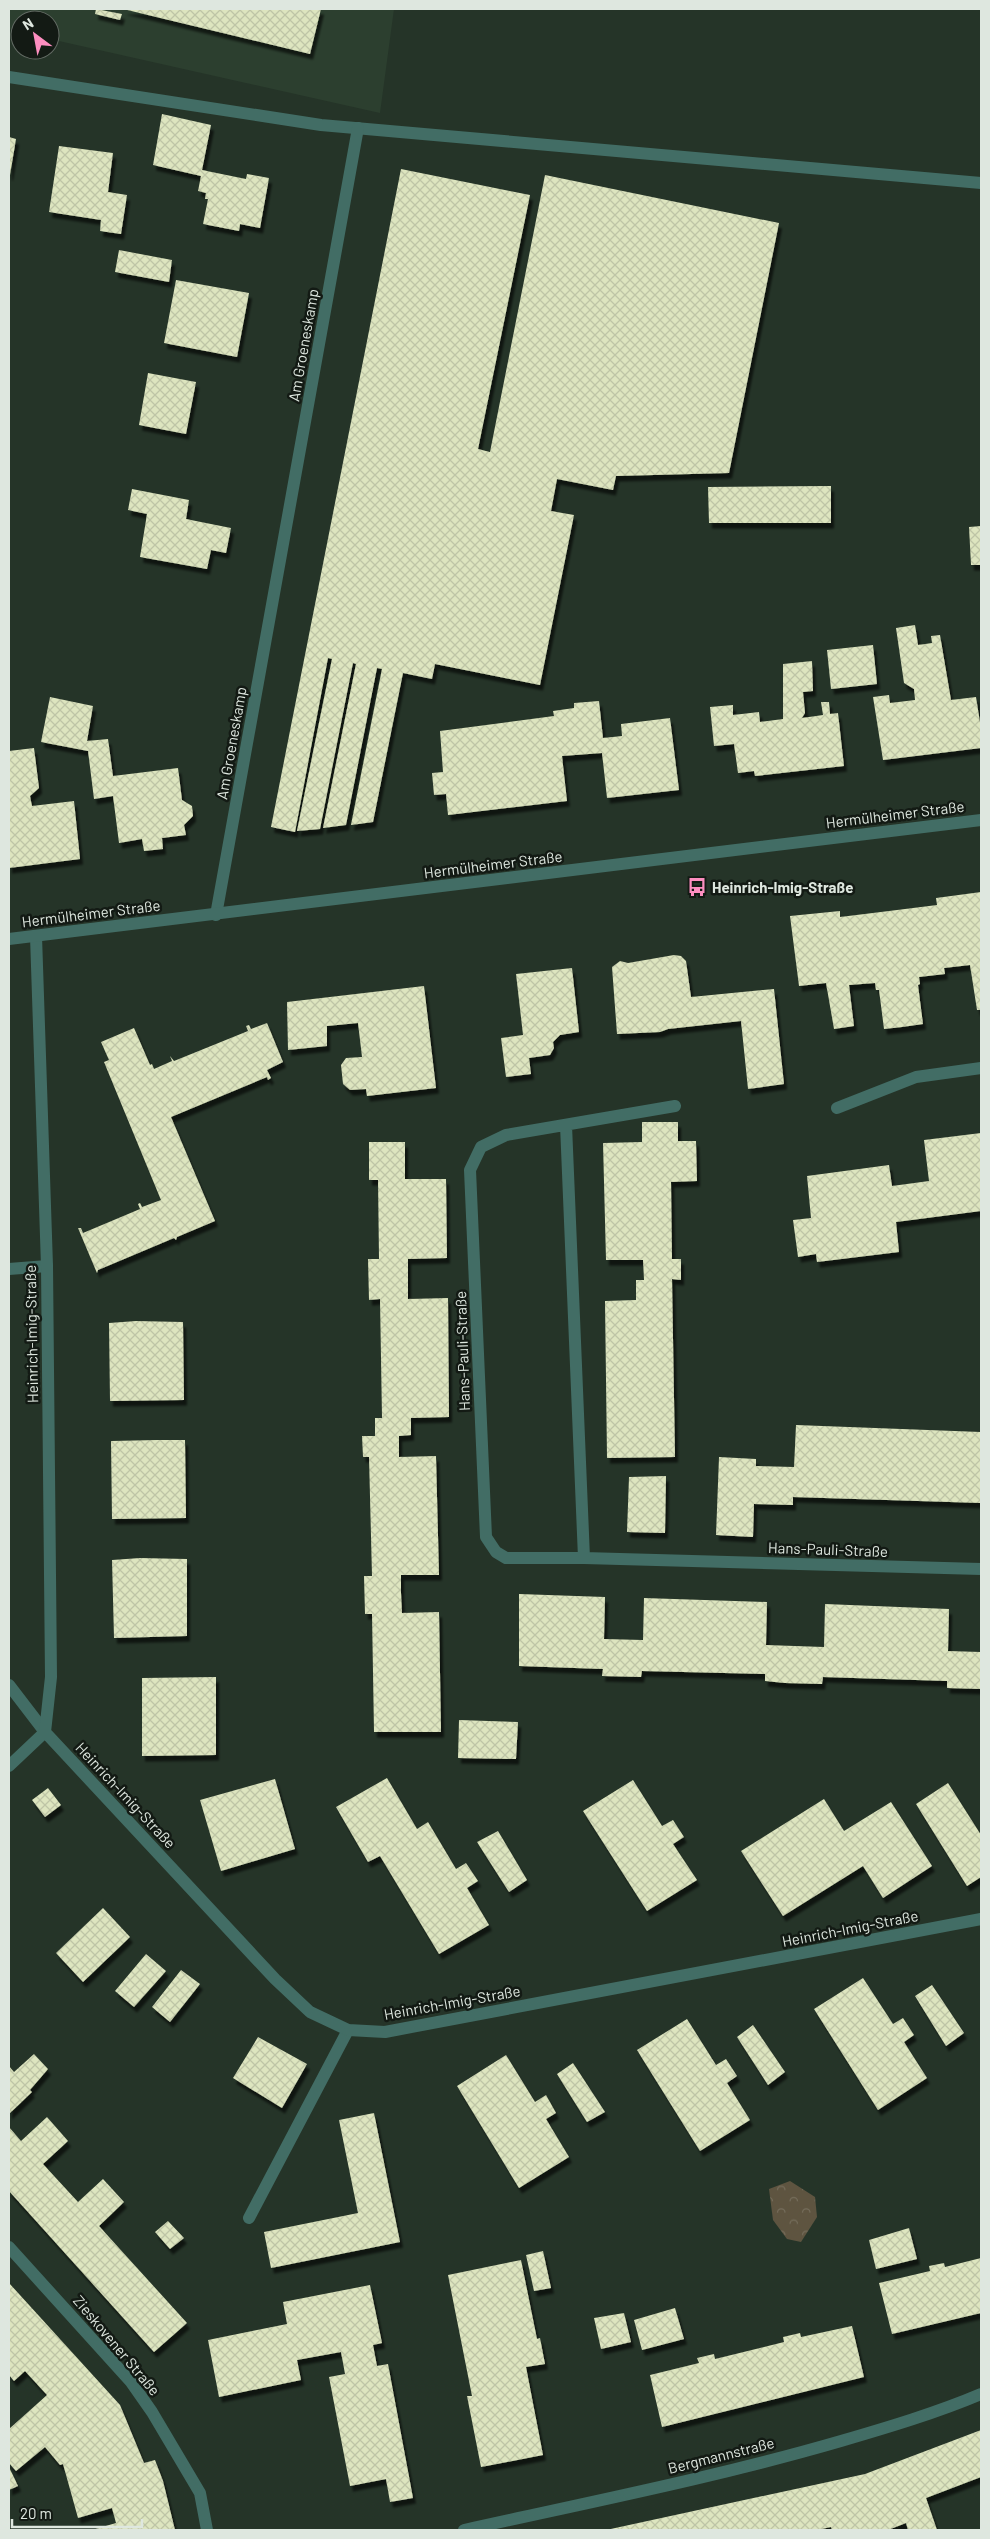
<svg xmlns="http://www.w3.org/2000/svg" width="990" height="2539" font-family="Barlow,sans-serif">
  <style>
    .built { fill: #2c3f2f }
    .park { fill: url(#park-crowns) }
    .building { fill: url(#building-cross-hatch); filter: url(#shadow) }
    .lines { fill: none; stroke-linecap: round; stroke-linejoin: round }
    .service { stroke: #426d65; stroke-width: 12 }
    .minor { stroke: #426d65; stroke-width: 12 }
    .tertiary { stroke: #426d65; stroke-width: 12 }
    .labels { text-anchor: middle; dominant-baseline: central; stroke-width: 5; stroke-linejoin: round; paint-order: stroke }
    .street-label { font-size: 15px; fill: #dee7df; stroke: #131a14 }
    .poi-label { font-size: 15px; font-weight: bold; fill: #dee7df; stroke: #131a14; text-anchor: start }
  </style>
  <defs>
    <pattern id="park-crowns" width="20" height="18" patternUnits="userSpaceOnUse" patternTransform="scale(1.25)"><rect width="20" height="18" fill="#5e5440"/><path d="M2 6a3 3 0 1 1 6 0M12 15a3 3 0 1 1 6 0" fill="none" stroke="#756d5b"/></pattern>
    <pattern id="building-cross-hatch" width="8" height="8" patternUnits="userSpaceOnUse" patternTransform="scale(1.25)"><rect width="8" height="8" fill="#dde5bf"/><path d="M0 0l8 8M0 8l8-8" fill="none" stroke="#bec5a6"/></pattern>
    <filter id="shadow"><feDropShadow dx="3" dy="5.5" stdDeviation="1" flood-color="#0009"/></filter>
  </defs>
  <rect width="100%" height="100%" fill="#253428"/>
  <path class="built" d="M 9,9 L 394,9 L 380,113 L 50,39 L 50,20 L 20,20 L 20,32 L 9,29 Z"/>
  <path class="park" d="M 790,2181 L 815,2197 L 817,2217 L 801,2242 L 787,2239 L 773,2220 L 769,2189 Z"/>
  <path class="building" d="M 96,9 L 122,14 L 120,20 L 95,14 Z
    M 123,9 L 321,9 L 310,54 Z
    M 162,114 L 211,125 L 202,170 L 246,179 L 247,174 L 269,178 L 260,228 L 240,224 L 239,231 L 203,224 L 208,199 L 205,199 L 206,193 L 198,191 L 201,176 L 153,165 Z
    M 9,137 L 16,139 L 10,175 L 9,175 Z
    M 59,146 L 113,153 L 108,192 L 127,195 L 121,234 L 100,231 L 101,220 L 49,212 Z
    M 401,169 L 530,195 L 478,449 L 490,452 L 545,175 L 779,223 L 729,473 L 616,476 L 613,490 L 557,479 L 551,511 L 574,515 L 540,685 L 435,664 L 432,679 L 403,673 L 373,822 L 351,825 L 382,669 L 377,668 L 346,825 L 323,828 L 356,664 L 353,663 L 320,829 L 297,831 L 332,659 L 328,658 L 295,832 L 271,827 Z
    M 119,250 L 172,260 L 169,282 L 115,272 Z
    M 176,280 L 249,293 L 237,357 L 164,343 Z
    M 148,373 L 196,382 L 186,434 L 139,425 Z
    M 831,486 L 831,523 L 709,523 L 708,487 Z
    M 132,489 L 189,500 L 186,519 L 231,528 L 226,553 L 211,550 L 207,569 L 140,557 L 147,514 L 128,510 Z
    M 981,526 L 981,565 L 971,565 L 969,527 Z
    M 915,625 L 918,645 L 932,643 L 931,636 L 940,635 L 951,700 L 976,697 L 981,729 L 981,748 L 883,760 L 873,697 L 889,695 L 890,703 L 915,700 L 914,689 L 904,683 L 896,628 Z
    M 873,645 L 877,684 L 831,689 L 827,650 Z
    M 812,661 L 813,691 L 803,692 L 805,713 L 802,718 L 823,715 L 821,702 L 829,702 L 830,714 L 838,713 L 844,766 L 755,776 L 754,771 L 738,773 L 734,744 L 714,746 L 710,707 L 733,705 L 733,715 L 759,712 L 760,722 L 783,719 L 783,664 Z
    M 50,697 L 93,706 L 87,741 L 108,739 L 113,776 L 178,768 L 182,800 L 192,806 L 193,816 L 184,825 L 186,835 L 162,838 L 163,849 L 144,851 L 142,839 L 119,843 L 113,796 L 94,799 L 88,751 L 41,742 Z
    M 599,701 L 603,738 L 622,736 L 621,724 L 670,718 L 679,790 L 607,798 L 602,753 L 562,756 L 567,801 L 448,815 L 446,794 L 434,795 L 432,773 L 443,772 L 440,731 L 554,716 L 553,711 L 574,708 L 574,703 Z
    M 34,748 L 39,788 L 30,796 L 32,806 L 74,801 L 80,859 L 9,868 L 9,751 Z
    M 981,892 L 981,1010 L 977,1010 L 970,965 L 944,968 L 945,974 L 919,977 L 920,984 L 918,985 L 923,1024 L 902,1027 L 884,1029 L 879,990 L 876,990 L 875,983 L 849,985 L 854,1026 L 834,1029 L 826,983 L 799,986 L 790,916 L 840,911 L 840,917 L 889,911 L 937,905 L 936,898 Z
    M 674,955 L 681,956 L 686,961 L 691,997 L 774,989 L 784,1084 L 748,1089 L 741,1021 L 668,1029 L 660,1032 L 617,1034 L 612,967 L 620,961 L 628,963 Z
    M 572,968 L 579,1032 L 560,1035 L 553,1042 L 554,1048 L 550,1055 L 529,1058 L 531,1074 L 506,1077 L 501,1038 L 523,1035 L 516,974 Z
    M 424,986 L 436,1088 L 367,1096 L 366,1089 L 350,1090 L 343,1084 L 341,1065 L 346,1058 L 362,1057 L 358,1023 L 327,1026 L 327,1046 L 288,1050 L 287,1002 Z
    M 267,1023 L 283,1062 L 267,1070 L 271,1078 L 268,1080 L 267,1077 L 171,1117 L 215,1221 L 177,1237 L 176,1240 L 174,1238 L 98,1270 L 97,1273 L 78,1228 L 81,1228 L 83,1233 L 140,1209 L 138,1204 L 140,1203 L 142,1207 L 161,1200 L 104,1062 L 109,1060 L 101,1042 L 134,1028 L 150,1065 L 152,1064 L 154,1069 L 172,1061 L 170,1056 L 174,1061 L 248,1031 L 246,1026 L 249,1025 L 251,1029 Z
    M 642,1122 L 678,1122 L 678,1141 L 696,1141 L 697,1181 L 671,1182 L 672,1259 L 681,1259 L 681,1280 L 672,1279 L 675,1457 L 607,1458 L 605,1301 L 636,1300 L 636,1280 L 644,1280 L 643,1260 L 606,1260 L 603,1143 L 642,1142 Z
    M 981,1133 L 981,1211 L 896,1222 L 899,1252 L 817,1262 L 816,1254 L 798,1257 L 793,1220 L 811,1218 L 807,1176 L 889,1165 L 892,1186 L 929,1181 L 924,1140 Z
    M 369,1142 L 405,1142 L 405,1179 L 446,1179 L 447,1258 L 408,1259 L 408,1299 L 448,1298 L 449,1417 L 411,1418 L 411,1435 L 399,1436 L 399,1457 L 436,1456 L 439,1575 L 401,1575 L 401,1593 L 402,1613 L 439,1612 L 441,1732 L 374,1732 L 372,1614 L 365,1614 L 364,1576 L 372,1576 L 369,1457 L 363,1457 L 362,1436 L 375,1436 L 375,1418 L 382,1418 L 380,1299 L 369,1300 L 368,1259 L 379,1259 L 378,1180 L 369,1180 Z
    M 136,1321 L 183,1322 L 184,1400 L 110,1401 L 109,1323 Z
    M 796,1425 L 981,1432 L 981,1503 L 793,1497 L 793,1505 L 754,1504 L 753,1537 L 716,1535 L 719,1457 L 756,1459 L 756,1466 L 794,1467 Z
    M 157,1440 L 185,1440 L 186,1518 L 112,1519 L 111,1441 Z
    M 666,1476 L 665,1533 L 627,1532 L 629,1477 Z
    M 140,1558 L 187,1559 L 187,1636 L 114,1638 L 112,1560 Z
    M 519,1594 L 605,1597 L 604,1639 L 643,1640 L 644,1598 L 767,1602 L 766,1645 L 824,1647 L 825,1604 L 949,1609 L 948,1651 L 981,1652 L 981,1689 L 947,1688 L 947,1681 L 823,1677 L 822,1684 L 785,1683 L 765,1681 L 765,1674 L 642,1671 L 641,1677 L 602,1676 L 603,1669 L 519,1666 Z
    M 216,1677 L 216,1755 L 142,1756 L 142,1678 Z
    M 459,1720 L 518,1722 L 516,1759 L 458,1758 Z
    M 387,1778 L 417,1829 L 428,1822 L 456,1869 L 466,1863 L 478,1881 L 467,1888 L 489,1925 L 439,1954 L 380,1856 L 368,1862 L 336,1807 Z
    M 275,1779 L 295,1849 L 221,1871 L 200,1800 Z
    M 633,1780 L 662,1826 L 673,1820 L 684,1837 L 673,1844 L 697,1880 L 647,1911 L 583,1811 Z
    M 948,1783 L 981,1835 L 981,1877 L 967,1886 L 916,1804 Z
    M 48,1788 L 61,1805 L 45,1817 L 32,1800 Z
    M 824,1799 L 844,1831 L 891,1802 L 932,1866 L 883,1898 L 863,1866 L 783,1916 L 741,1851 Z
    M 498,1831 L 527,1880 L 509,1892 L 477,1842 Z
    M 103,1908 L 130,1937 L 83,1982 L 56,1953 Z
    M 146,1954 L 166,1971 L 134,2007 L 115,1991 Z
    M 181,1970 L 200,1984 L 170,2022 L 152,2007 Z
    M 863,1978 L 893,2024 L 903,2018 L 914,2035 L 904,2042 L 927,2078 L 878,2110 L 814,2009 Z
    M 932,1985 L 964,2033 L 946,2046 L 915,1996 Z
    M 687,2019 L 716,2065 L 726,2059 L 737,2076 L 727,2083 L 750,2120 L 700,2151 L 637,2050 Z
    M 753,2025 L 785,2072 L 768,2085 L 737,2037 Z
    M 258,2037 L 307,2064 L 282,2108 L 233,2078 Z
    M 34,2054 L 48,2069 L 30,2090 L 32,2092 L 9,2114 L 9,2066 L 14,2072 Z
    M 506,2055 L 535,2102 L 546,2095 L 556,2113 L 546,2119 L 569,2157 L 519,2188 L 457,2086 Z
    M 573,2063 L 605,2112 L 587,2122 L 557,2074 Z
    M 374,2113 L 400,2242 L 271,2268 L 264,2232 L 358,2213 L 339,2120 Z
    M 47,2117 L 68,2141 L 43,2164 L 78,2202 L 103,2179 L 124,2202 L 99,2226 L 187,2323 L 154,2352 L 9,2191 L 9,2127 L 21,2141 Z
    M 168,2221 L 184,2238 L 170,2249 L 155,2232 Z
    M 909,2228 L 917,2259 L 876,2269 L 869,2240 Z
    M 543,2251 L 551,2288 L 534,2291 L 526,2255 Z
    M 981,2258 L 981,2313 L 892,2334 L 879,2283 L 930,2271 L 929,2266 L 944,2263 L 945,2267 Z
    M 521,2260 L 537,2339 L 540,2338 L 545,2364 L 526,2367 L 543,2455 L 481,2467 L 467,2396 L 472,2396 L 448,2275 Z
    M 9,2283 L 120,2405 L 144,2463 L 155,2460 L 163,2481 L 175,2530 L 92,2530 L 116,2523 L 112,2508 L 78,2518 L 63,2464 L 60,2465 L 45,2447 L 16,2471 L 9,2463 L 9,2429 L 47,2395 L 25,2371 L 14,2381 L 9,2375 Z
    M 370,2285 L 382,2343 L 373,2345 L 377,2366 L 388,2364 L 413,2498 L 390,2502 L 386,2479 L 350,2486 L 329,2377 L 345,2374 L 341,2352 L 297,2360 L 301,2380 L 219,2397 L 208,2340 L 287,2324 L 283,2302 Z
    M 675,2308 L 684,2339 L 642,2350 L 634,2320 Z
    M 624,2313 L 631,2342 L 601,2349 L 594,2318 Z
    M 852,2326 L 864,2377 L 662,2427 L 650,2375 L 699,2363 L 697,2358 L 714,2354 L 715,2359 L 784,2342 L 783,2337 L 800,2333 L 801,2337 Z
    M 981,2430 L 981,2477 L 926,2498 L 937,2530 L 908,2530 L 906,2523 L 888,2530 L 832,2530 L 831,2527 L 817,2530 L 606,2530 L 865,2474 Z
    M 9,2467 L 18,2486 L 9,2490 Z"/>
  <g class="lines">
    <path class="service" d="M 9,77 L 321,125 L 981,183
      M 9,1269 L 47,1266
      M 9,1685 L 45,1732
      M 249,2218 L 348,2030"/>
    <path class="minor" d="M 216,915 L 358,128
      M 675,1106 L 506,1135 L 481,1147 L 470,1170 L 486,1537 L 496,1552 L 506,1558 L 584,1558 L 981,1569
      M 837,1108 L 916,1077 L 981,1068
      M 566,1125 L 584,1558
      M 45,1732 L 275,1979 L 310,2012 L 348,2030 L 385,2032 L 981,1919
      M 9,1766 L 45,1732 L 51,1677 L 47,1266 L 36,936
      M 9,2247 L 131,2382 L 152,2412 L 200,2493 L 207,2530
      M 464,2530 C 590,2502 717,2477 841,2441 C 889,2427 936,2413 981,2394"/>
    <path class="tertiary" d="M 9,939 L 981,820"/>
  </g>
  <defs>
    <g id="bus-bare" transform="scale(1.5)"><path d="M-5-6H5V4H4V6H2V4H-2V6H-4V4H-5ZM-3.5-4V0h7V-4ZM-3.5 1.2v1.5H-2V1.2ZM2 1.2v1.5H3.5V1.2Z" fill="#fd8ec0" stroke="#131a14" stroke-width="2.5" paint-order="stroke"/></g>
  </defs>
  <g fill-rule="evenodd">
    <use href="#bus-bare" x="697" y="887"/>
  </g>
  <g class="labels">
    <g class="street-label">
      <text transform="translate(303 345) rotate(-80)">Am Groeneskamp</text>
      <text transform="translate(231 743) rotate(-80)">Am Groeneskamp</text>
      <text transform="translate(895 814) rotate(-7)">Hermülheimer Straße</text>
      <text transform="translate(493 864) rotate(-7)">Hermülheimer Straße</text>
      <text transform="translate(91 913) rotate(-7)">Hermülheimer Straße</text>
      <text transform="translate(31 1334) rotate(-91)">Heinrich-Imig-Straße</text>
      <text transform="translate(462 1351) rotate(-92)">Hans-Pauli-Straße</text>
      <text transform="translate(828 1549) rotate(2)">Hans-Pauli-Straße</text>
      <text transform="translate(126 1795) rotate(47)">Heinrich-Imig-Straße</text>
      <text transform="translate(850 1928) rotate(-11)">Heinrich-Imig-Straße</text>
      <text transform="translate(452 2002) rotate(-10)">Heinrich-Imig-Straße</text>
      <text transform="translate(117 2345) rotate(50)">Zieskovener Straße</text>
      <text transform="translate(721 2455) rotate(-14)">Bergmannstraße</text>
    </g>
    <g class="poi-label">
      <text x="712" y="887">Heinrich-Imig-Straße</text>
    </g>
  </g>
  <rect width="990" height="2539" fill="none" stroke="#dee7df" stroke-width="20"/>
  <g transform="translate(35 35) rotate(328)"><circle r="24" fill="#131a14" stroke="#646c65"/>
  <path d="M0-4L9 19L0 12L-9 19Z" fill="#fd8ec0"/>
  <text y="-8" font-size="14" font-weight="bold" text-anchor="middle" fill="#dee7df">N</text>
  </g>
  <path d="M12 2519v8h130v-8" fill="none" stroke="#dee7df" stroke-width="2.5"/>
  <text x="20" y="2519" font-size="15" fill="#dee7df" stroke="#131a14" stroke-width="4" paint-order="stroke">20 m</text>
</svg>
